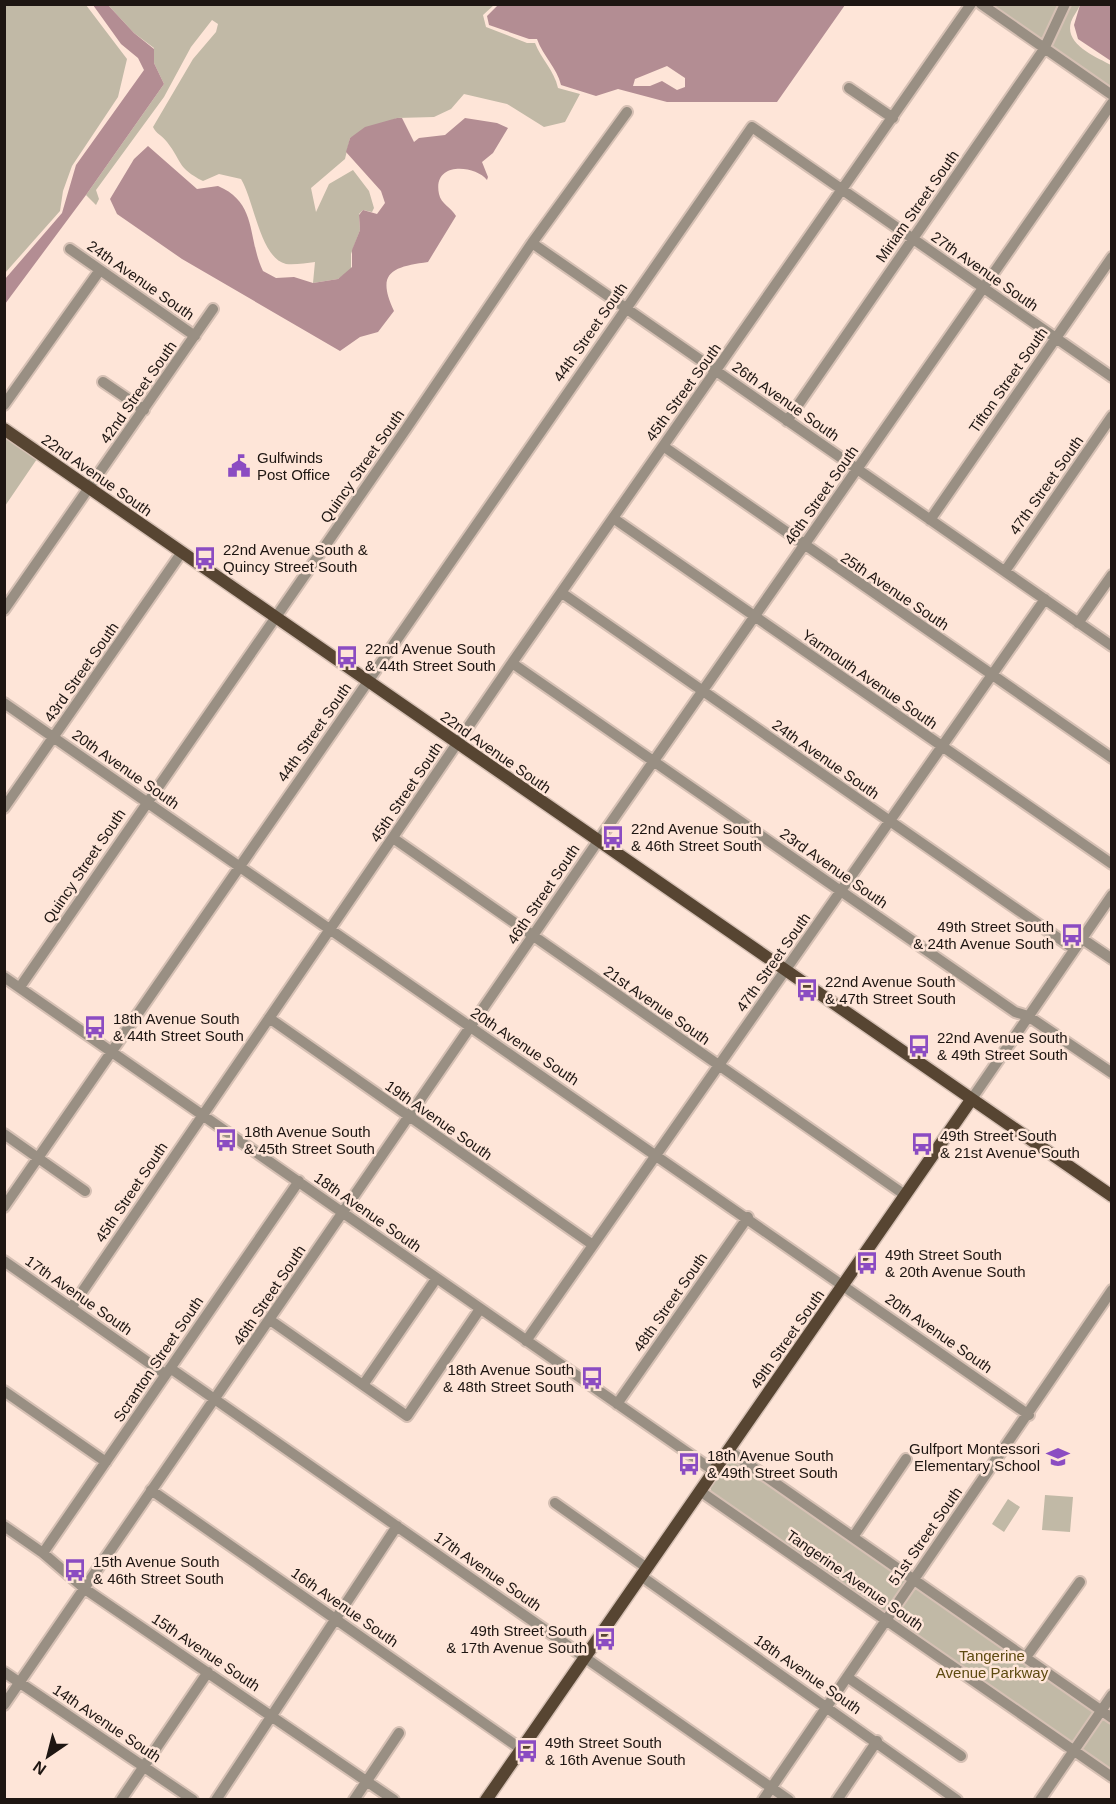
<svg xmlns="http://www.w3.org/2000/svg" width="1116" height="1804" font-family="Helvetica,sans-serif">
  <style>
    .green { fill: #c1b9a6 }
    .water { fill: #b38d93; fill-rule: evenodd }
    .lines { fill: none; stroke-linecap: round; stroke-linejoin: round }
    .minor-casing { stroke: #d6c0b4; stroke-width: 14 }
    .major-casing { stroke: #d6c0b4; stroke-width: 15 }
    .minor { stroke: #998f83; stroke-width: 10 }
    .major { stroke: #574532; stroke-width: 12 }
    .labels { text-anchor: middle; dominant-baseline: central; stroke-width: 5; stroke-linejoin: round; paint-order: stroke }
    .street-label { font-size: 15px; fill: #1e1612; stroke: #fee5d8 }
    .poi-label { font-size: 15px; fill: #1e1612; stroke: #fee5d8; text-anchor: start }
    .park-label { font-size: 15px; fill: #5d4a11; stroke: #fee5d8 }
  </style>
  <rect width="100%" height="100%" fill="#fee5d8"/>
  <path class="green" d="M 5,4 L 86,5 L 127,59 L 118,97 L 72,166 L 63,191 L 60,211 L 5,273 Z
    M 1032,4 L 1080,5 C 1078,10 1073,16 1071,22 C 1064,45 1097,57 1111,65 L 1111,90 L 988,5 Z
    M 108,5 L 494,5 L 483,15 L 486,27 L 527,43 L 535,43 C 541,59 554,70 558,88 L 580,94 L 565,122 L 544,127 L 507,104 L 464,94 L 451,109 L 434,117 L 397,118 L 350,138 L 345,159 L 311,188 L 316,212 L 329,184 L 353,170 L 369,191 L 374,208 L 372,212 L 363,210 L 359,214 L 360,230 L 351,254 L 351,270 L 338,279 L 313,283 L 315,262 C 306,263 295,265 286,264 C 260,258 254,200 241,179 L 219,174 L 203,181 C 177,168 182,161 167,142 C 162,135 156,134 153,127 L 193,59 L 216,32 L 218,24 L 212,20 L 191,47 L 164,97 L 96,190 L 99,199 L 96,205 L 86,195 L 164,84 L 154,63 L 154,48 L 134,33 Z
    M 5,436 L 37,459 L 5,506 Z
    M 732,1458 L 907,1580 L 885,1614 L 711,1493 C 709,1482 721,1462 732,1458 Z
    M 1045,1495 L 1073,1497 L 1070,1532 L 1042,1530 Z
    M 1008,1499 L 1020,1507 L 1004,1532 L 992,1524 Z
    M 914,1584 L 1095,1712 L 1073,1745 L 891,1618 Z
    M 1102,1717 L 1111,1723 L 1111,1771 L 1080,1749 Z"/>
  <path class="water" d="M 499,4 L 845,4 L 845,5 L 777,102 L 667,102 L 618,89 L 596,96 L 561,85 C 557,68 543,56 537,39 L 529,39 L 489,25 L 487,16 ZM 667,66 L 685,78 L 685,87 L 677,90 L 662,81 L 650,86 L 633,86 L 635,79 Z
    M 93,5 L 108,5 L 134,33 L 154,49 L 154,63 L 164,84 L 86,195 L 5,304 L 5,279 L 62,213 L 76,165 L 144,70 L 138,58 L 121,44 Z
    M 1080,5 L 1111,5 L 1111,61 L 1078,39 L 1074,25 Z
    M 397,118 L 402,118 L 414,142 L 419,138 L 445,135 L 465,118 L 497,123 L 508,128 L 493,153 L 482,162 L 488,177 L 487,180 C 475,165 432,161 439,194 C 441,204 451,207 456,216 L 428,262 C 394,267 375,271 394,311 L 378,332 L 360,337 L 340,351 L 182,259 L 117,214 L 110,199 L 134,159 L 148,146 L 197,189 L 218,186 C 258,203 247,238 263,271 L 276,278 L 294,277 L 313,283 L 338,279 L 352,267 L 352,250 L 360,230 L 359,215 L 363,210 L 377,214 L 385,203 L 381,191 L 346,152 L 350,138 L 365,127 Z"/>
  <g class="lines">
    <g class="minor-casing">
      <path id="minor" d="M 981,4 L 1112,95
        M 849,88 L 893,118
        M 532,243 L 1112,646
        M 70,249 L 195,336
        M 103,382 L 144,410
        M 4,405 L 100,270
        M 787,421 L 1044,49 L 1065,4
        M 663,446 L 1112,758
        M 613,518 L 1112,864
        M 930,520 L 1112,257
        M 1005,571 L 1112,416
        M 562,593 L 1074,949
        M 4,610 L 213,309
        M 1078,623 L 1112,575
        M 512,663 L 1015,1012 L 1028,1016 L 1112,1073
        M 4,703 L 1029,1415
        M 4,808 L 182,552
        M 393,838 L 905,1195
        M 1081,938 L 1112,959
        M 4,977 L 714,1471
        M 20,987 L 406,429 L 532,243 L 627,112
        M 269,1018 L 593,1245
        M 971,1100 L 1112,895
        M 4,1134 L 85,1191
        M 4,1207 L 752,127 L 1112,377
        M 4,1261 L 165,1374
        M 71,1308 L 512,663 L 971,4
        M 270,1320 L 407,1416 L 480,1309
        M 526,1341 L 1045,599
        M 170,1368 L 789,1800
        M 363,1385 L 436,1279
        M 4,1391 L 106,1462
        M 617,1404 L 748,1217
        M 728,1450 L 1112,1718
        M 151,1490 L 521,1749
        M 700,1491 L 1112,1777
        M 555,1503 L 647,1568
        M 4,1526 L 43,1553 L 85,1589 L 394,1800
        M 853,1537 L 906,1459
        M 43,1553 L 299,1181
        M 641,1576 L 957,1800
        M 1026,1657 L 1080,1582
        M 4,1672 L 193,1800
        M 847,1677 L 961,1756
        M 4,1705 L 598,841 L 1112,103
        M 121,1800 L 208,1672
        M 216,1800 L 397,1526
        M 354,1800 L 399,1733
        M 763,1800 L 1112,1290
        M 837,1800 L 877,1741
        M 1040,1800 L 1112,1695"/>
    </g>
    <g class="major-casing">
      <path id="major" d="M 4,429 L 1112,1196
        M 486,1800 L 971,1100"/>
    </g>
    <use href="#minor" class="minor"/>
    <use href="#major" class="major"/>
  </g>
  <defs>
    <g id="civic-bare" transform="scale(1.8)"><path d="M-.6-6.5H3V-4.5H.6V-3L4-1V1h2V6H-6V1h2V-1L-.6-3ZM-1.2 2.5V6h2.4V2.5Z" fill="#8b4cc2" stroke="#fee5d8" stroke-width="2.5" paint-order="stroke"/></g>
    <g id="bus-bare" transform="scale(1.8)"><path d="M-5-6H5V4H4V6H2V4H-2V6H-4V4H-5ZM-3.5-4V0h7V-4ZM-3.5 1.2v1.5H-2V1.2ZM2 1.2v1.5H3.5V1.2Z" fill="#8b4cc2" stroke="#fee5d8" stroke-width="2.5" paint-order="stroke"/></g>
    <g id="school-bare" transform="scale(1.8)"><path d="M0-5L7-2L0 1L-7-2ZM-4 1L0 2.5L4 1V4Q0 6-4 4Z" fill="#8b4cc2" stroke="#fee5d8" stroke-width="2.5" paint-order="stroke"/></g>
  </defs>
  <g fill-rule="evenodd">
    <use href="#civic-bare" x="239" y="466"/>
    <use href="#bus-bare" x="205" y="558"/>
    <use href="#bus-bare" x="347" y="657"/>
    <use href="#bus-bare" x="613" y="837"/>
    <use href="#bus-bare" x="1072" y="935"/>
    <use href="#bus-bare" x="807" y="990"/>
    <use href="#bus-bare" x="95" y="1027"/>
    <use href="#bus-bare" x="919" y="1046"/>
    <use href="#bus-bare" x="226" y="1140"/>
    <use href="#bus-bare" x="922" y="1144"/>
    <use href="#bus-bare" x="867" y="1263"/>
    <use href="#bus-bare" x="592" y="1378"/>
    <use href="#school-bare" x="1058" y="1457"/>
    <use href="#bus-bare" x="689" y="1464"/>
    <use href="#bus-bare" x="75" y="1570"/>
    <use href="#bus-bare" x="605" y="1639"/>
    <use href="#bus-bare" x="527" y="1751"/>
  </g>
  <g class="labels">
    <g class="street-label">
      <text transform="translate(917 206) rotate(-55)">Miriam Street South</text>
      <text transform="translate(985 271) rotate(35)">27th Avenue South</text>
      <text transform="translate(141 280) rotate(35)">24th Avenue South</text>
      <text transform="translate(590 332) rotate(-55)">44th Street South</text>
      <text transform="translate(1008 380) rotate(-55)">Tifton Street South</text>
      <text transform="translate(138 392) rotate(-55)">42nd Street South</text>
      <text transform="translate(683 392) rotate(-54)">45th Street South</text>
      <text transform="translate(786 401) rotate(35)">26th Avenue South</text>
      <text transform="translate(362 466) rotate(-55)">Quincy Street South</text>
      <text transform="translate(97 475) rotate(35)">22nd Avenue South</text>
      <text transform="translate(1046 485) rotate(-55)">47th Street South</text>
      <text transform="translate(821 495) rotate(-55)">46th Street South</text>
      <text transform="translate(895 591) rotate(34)">25th Avenue South</text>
      <text transform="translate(81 672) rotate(-55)">43rd Street South</text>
      <text transform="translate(870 679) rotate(35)">Yarmouth Avenue South</text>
      <text transform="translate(314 732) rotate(-55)">44th Street South</text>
      <text transform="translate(496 752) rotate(35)">22nd Avenue South</text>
      <text transform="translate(826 759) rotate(35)">24th Avenue South</text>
      <text transform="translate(126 769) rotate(35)">20th Avenue South</text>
      <text transform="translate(406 792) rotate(-56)">45th Street South</text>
      <text transform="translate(84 866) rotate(-56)">Quincy Street South</text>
      <text transform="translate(834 868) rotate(35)">23rd Avenue South</text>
      <text transform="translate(543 894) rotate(-56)">46th Street South</text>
      <text transform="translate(773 962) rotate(-55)">47th Street South</text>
      <text transform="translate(657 1005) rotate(35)">21st Avenue South</text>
      <text transform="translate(525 1046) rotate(34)">20th Avenue South</text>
      <text transform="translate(439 1120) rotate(35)">19th Avenue South</text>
      <text transform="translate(131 1192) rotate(-56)">45th Street South</text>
      <text transform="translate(368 1212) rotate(35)">18th Avenue South</text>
      <text transform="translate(79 1295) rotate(35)">17th Avenue South</text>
      <text transform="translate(269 1295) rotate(-56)">46th Street South</text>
      <text transform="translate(670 1302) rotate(-55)">48th Street South</text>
      <text transform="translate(939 1333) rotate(35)">20th Avenue South</text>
      <text transform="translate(787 1339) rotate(-55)">49th Street South</text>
      <text transform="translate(158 1359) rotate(-56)">Scranton Street South</text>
      <text transform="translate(925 1536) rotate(-55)">51st Street South</text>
      <text transform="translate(488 1571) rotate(35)">17th Avenue South</text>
      <text transform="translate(855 1580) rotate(35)">Tangerine Avenue South</text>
      <text transform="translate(345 1607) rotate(35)">16th Avenue South</text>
      <text transform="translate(206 1652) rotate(34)">15th Avenue South</text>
      <text transform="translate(808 1674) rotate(35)">18th Avenue South</text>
      <text transform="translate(107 1723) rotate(34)">14th Avenue South</text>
    </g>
    <g class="poi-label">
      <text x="257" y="457">Gulfwinds<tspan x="257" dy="17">Post Office</tspan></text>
      <text x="223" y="549">22nd Avenue South &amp;<tspan x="223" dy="17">Quincy Street South</tspan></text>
      <text x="365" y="648">22nd Avenue South<tspan x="365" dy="17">&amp; 44th Street South</tspan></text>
      <text x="631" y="828">22nd Avenue South<tspan x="631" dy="17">&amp; 46th Street South</tspan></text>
      <text x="1054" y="926" text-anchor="end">49th Street South<tspan x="1054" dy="17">&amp; 24th Avenue South</tspan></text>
      <text x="825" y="981">22nd Avenue South<tspan x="825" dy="17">&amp; 47th Street South</tspan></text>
      <text x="113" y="1018">18th Avenue South<tspan x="113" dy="17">&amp; 44th Street South</tspan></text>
      <text x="937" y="1037">22nd Avenue South<tspan x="937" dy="17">&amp; 49th Street South</tspan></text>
      <text x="244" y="1131">18th Avenue South<tspan x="244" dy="17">&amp; 45th Street South</tspan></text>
      <text x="940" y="1135">49th Street South<tspan x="940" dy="17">&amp; 21st Avenue South</tspan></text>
      <text x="885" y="1254">49th Street South<tspan x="885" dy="17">&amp; 20th Avenue South</tspan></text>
      <text x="574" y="1369" text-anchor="end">18th Avenue South<tspan x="574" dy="17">&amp; 48th Street South</tspan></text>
      <text x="1040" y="1448" text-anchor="end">Gulfport Montessori<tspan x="1040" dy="17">Elementary School</tspan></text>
      <text x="707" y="1455">18th Avenue South<tspan x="707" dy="17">&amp; 49th Street South</tspan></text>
      <text x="93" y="1561">15th Avenue South<tspan x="93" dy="17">&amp; 46th Street South</tspan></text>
      <text x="587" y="1630" text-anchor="end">49th Street South<tspan x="587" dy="17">&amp; 17th Avenue South</tspan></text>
      <text x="545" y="1742">49th Street South<tspan x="545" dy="17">&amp; 16th Avenue South</tspan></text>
    </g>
    <g class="park-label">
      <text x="992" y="1655">Tangerine<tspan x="992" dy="17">Avenue Parkway</tspan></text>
    </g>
  </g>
  <rect width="1116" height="1804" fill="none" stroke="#1e1612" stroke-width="12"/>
  <g transform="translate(48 1756) rotate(215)" stroke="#fee5d8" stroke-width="4.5" paint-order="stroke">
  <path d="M0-4.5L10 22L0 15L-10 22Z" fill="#1e1612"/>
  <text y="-9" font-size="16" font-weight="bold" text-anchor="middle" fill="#1e1612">N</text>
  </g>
</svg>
